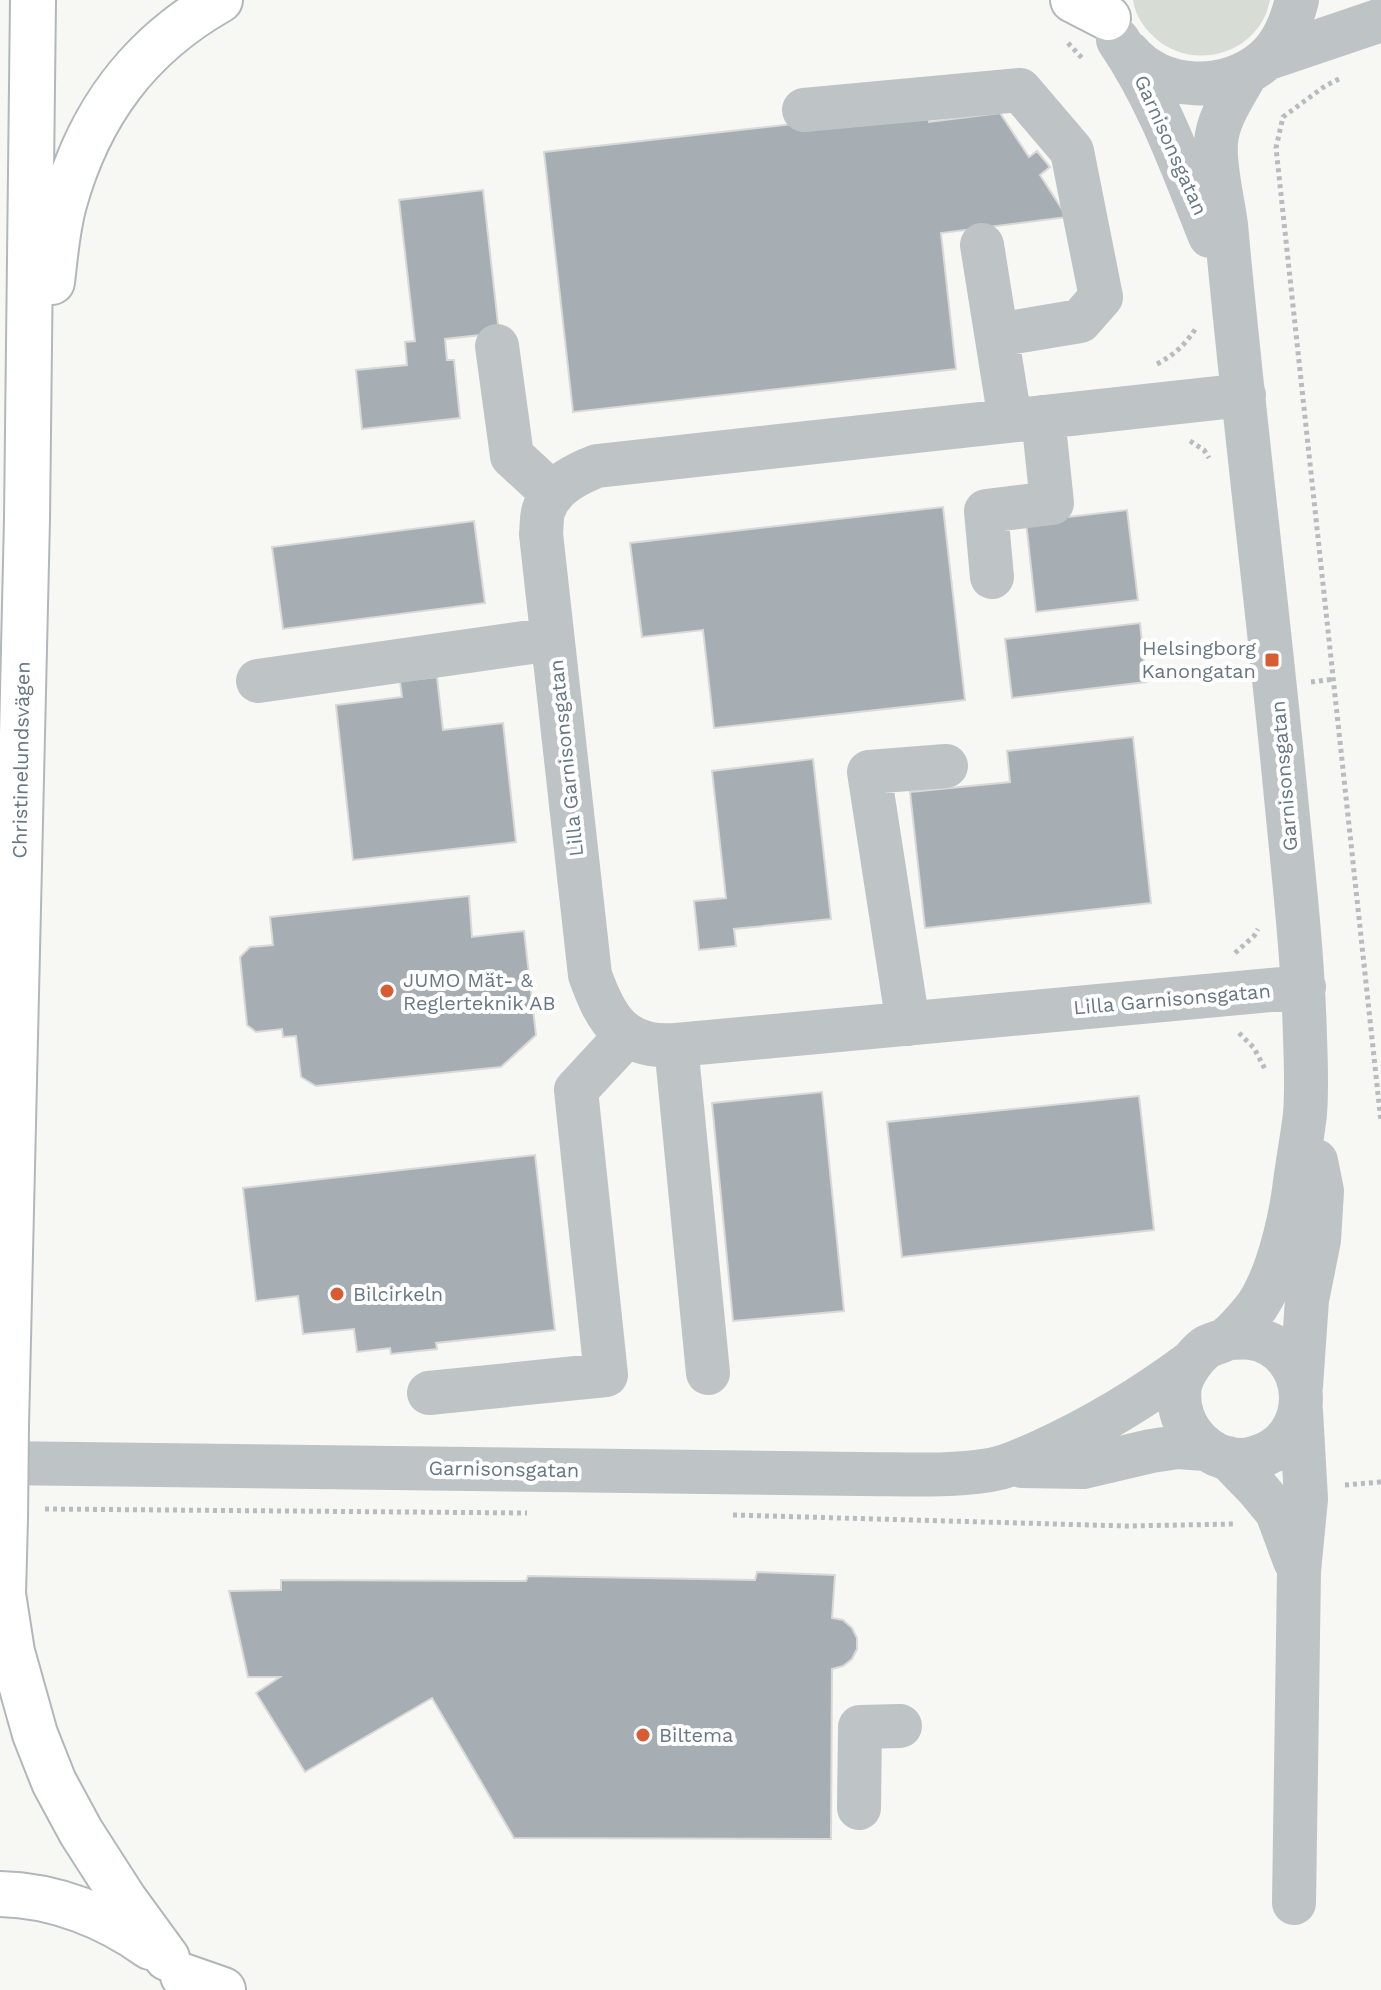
<svg xmlns="http://www.w3.org/2000/svg" width="1381" height="1990" font-family="'Work Sans',sans-serif">
  <style>
    .green { fill: #d7dcd4 }
    .building { fill: #a6aeb4; stroke: #d9d9d7; stroke-width: 2 }
    .lines { fill: none; stroke-linecap: round; stroke-linejoin: round }
    .major-casing { stroke: #b2b7bb; stroke-width: 48 }
    .highway-casing { stroke: #b2b6b9; stroke-width: 48 }
    .path { stroke: #b9bcbe; stroke-width: 5; stroke-dasharray: 4 4; stroke-linecap: butt }
    .minor { stroke: #bec3c6; stroke-width: 44 }
    .major { stroke: #fff; stroke-width: 44 }
    .highway { stroke: #fff; stroke-width: 44 }
    .major-bridge-casing { stroke: #b2b7bb; stroke-width: 48; stroke-linecap: butt }
    .major-bridge { stroke: #fff; stroke-width: 44 }
    .poi-dot { fill: #d95b32; stroke: #fff; stroke-width: 3 }
    .labels { text-anchor: middle; dominant-baseline: central; stroke-width: 8; stroke-linejoin: round; paint-order: stroke }
    .street-label { font-size: 20px; fill: #687784; stroke: #fff }
    .poi-label { font-size: 20px; fill: #687784; stroke: #fff; text-anchor: start }
  </style>
  <rect width="100%" height="100%" fill="#f7f7f4"/>
  <path class="green" d="M 1133,0 L 1270,0 C 1268,6 1267,13 1264,18 C 1243,59 1187,68 1154,37 C 1143,27 1135,14 1133,0 Z"/>
  <path class="building" d="M 927,109 L 929,122 L 1000,113 L 1029,157 L 1037,151 L 1050,167 L 1040,175 L 1067,217 L 941,233 L 956,369 L 573,412 L 544,152 Z
    M 483,190 L 499,333 L 445,339 L 447,360 L 454,360 L 460,418 L 362,429 L 356,370 L 407,365 L 405,342 L 415,341 L 399,200 Z
    M 943,507 L 965,700 L 714,728 L 703,630 L 642,637 L 630,543 Z
    M 1127,510 L 1138,600 L 1036,612 L 1026,522 Z
    M 474,521 L 485,603 L 283,629 L 272,547 Z
    M 1140,623 L 1146,682 L 1012,698 L 1005,639 Z
    M 437,677 L 443,730 L 503,723 L 516,842 L 353,860 L 336,705 L 402,697 L 400,681 Z
    M 1133,737 L 1151,903 L 925,928 L 910,792 L 1010,782 L 1007,751 Z
    M 813,759 L 831,919 L 734,929 L 736,946 L 699,950 L 694,901 L 726,898 L 712,771 Z
    M 469,896 L 472,937 L 524,931 L 536,1035 L 501,1067 L 316,1086 L 301,1077 L 296,1036 L 283,1037 L 282,1029 L 256,1032 L 247,1025 L 240,957 L 250,947 L 273,945 L 270,917 Z
    M 822,1092 L 844,1311 L 733,1321 L 712,1103 Z
    M 1139,1096 L 1154,1230 L 902,1257 L 887,1122 Z
    M 535,1155 L 555,1330 L 436,1343 L 437,1349 L 391,1354 L 390,1348 L 357,1352 L 354,1329 L 303,1334 L 298,1296 L 256,1301 L 243,1188 Z
    M 757,1572 L 835,1575 L 832,1618 L 843,1620 L 852,1628 L 857,1638 L 857,1649 L 852,1659 L 843,1666 L 832,1669 L 831,1839 L 514,1838 L 432,1698 L 305,1772 L 256,1693 L 280,1677 L 248,1677 L 229,1591 L 281,1590 L 281,1580 L 526,1581 L 528,1576 L 755,1580 Z"/>
  <g class="lines">
    <g class="major-casing">
      <path id="major" d="M 1073,0 L 1108,18
        M 52,282 C 55,257 57,229 64,204 C 89,113 139,46 220,0
        M 6,1426 L 27,519 L 33,0
        M 5,1518 L 3,1594 L 12,1652 L 35,1734 L 54,1782 L 81,1832 L 124,1899 L 167,1958
        M 0,1894 C 54,1895 107,1916 150,1947"/>
    </g>
    <g class="highway-casing">
      <path id="highway" d="M 183,1976 L 223,1990"/>
    </g>
    <path class="path" d="M 1068,43 L 1083,59
      M 1339,79 L 1325,86 L 1283,117 L 1276,148 L 1381,1122
      M 1157,364 C 1174,355 1186,344 1196,328
      M 1190,441 L 1204,450 L 1209,458
      M 1311,682 L 1334,679
      M 1235,953 L 1254,936 L 1258,929
      M 1239,1033 L 1254,1048 L 1265,1069
      M 1345,1485 L 1381,1482
      M 45,1509 L 527,1513
      M 733,1515 L 1127,1526 L 1235,1524"/>
    <path class="minor" d="M 1118,40 C 1159,100 1183,169 1210,236
      M 1128,52 C 1162,92 1226,93 1265,60 C 1283,44 1291,23 1297,0
      M 1266,59 L 1381,20
      M 804,110 L 1020,90 L 1072,151 L 1101,297 L 1080,321 L 997,335
      M 982,245 L 1010,420
      M 497,346 L 512,456 L 553,494
      M 1244,395 L 597,466 C 576,474 552,486 544,509 C 541,516 542,526 541,534 L 590,975 C 606,1020 623,1049 676,1045 L 1304,987
      M 992,577 L 986,511 L 1052,503 L 1043,417
      M 258,681 L 552,639
      M 908,1024 L 869,772 L 946,766
      M 676,1045 L 708,1373
      M 1228,1338 C 1235,1338 1244,1337 1251,1338 C 1314,1348 1320,1441 1254,1458 C 1212,1469 1173,1428 1180,1386 C 1183,1372 1194,1357 1205,1348 C 1211,1344 1219,1343 1226,1339 C 1234,1334 1251,1314 1257,1306 C 1277,1276 1289,1225 1294,1190 C 1297,1165 1302,1140 1305,1114 C 1307,1089 1306,1063 1305,1038 C 1303,954 1293,871 1285,787 C 1267,600 1243,413 1226,225 C 1223,201 1214,167 1216,142 C 1218,117 1235,94 1247,72
      M 1301,1386 L 1307,1300 L 1319,1240 L 1322,1191 L 1316,1161
      M 429,1393 L 606,1375 L 576,1090 L 627,1035
      M 1228,1458 L 1257,1488 L 1277,1512 L 1295,1561
      M 0,1463 L 860,1474 C 903,1474 948,1477 990,1470 C 1009,1467 1025,1458 1042,1451 C 1095,1427 1144,1397 1190,1363
      M 1022,1466 L 1083,1467 L 1151,1451 L 1178,1447 L 1205,1449
      M 859,1808 L 860,1727 L 900,1726
      M 1294,1903 L 1299,1571 L 1306,1499 L 1301,1411"/>
    <use href="#major" class="major"/>
    <use href="#highway" class="highway"/>
    <g class="major-bridge-casing">
      <path id="major-bridge" d="M 5,1518 L 6,1426"/>
    </g>
    <use href="#major-bridge" class="major-bridge"/>
  </g>
  <g class="poi-dot">
    <rect x="1264" y="652" width="16" height="16" rx="4"/>
    <circle cx="387" cy="991" r="8"/>
    <circle cx="337" cy="1294" r="8"/>
    <circle cx="643" cy="1735" r="8"/>
  </g>
  <g class="labels">
    <g class="street-label">
      <text transform="translate(1171 145) rotate(66)">Garnisonsgatan</text>
      <text transform="translate(566 758) rotate(-96)">Lilla Garnisonsgatan</text>
      <text transform="translate(21 760) rotate(-89)">Christinelundsvägen</text>
      <text transform="translate(1284 776) rotate(-95)">Garnisonsgatan</text>
      <text transform="translate(1172 999) rotate(-5)">Lilla Garnisonsgatan</text>
      <text transform="translate(504 1469) rotate(1)">Garnisonsgatan</text>
    </g>
    <g class="poi-label">
      <text x="1256" y="648" text-anchor="end">Helsingborg<tspan x="1256" dy="23">Kanongatan</tspan></text>
      <text x="403" y="980">JUMO Mät- &amp;<tspan x="403" dy="23">Reglerteknik AB</tspan></text>
      <text x="353" y="1294">Bilcirkeln</text>
      <text x="659" y="1735">Biltema</text>
    </g>
  </g>
</svg>
